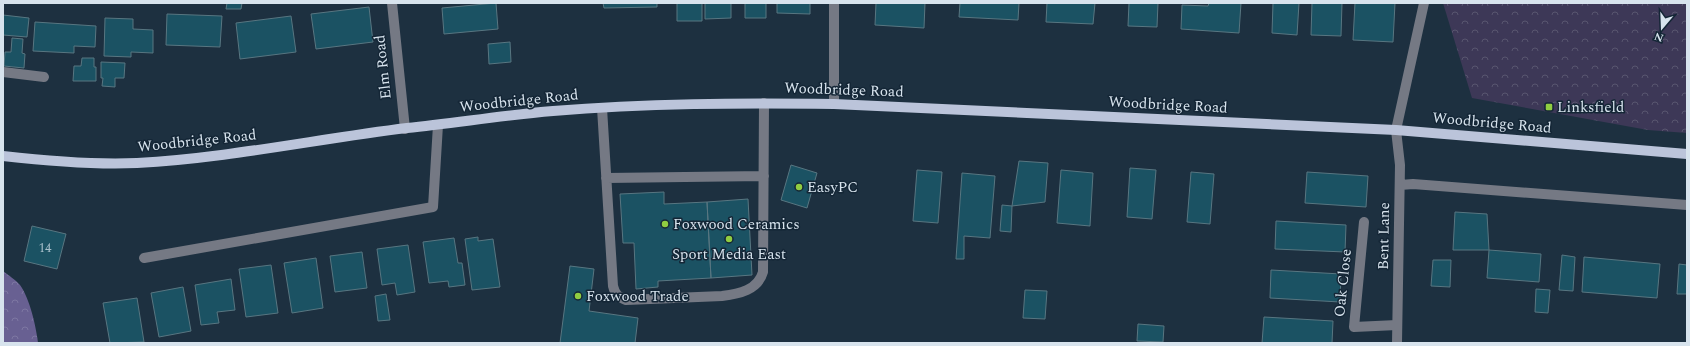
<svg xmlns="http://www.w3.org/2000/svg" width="1690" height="346" font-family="Spectral,serif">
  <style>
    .forest { fill: url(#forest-crowns) }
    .park { fill: url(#park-crowns) }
    .building { fill: #1b5263; stroke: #587681 }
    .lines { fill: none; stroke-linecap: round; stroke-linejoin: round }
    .minor { stroke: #757984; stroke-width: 10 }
    .major { stroke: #bbc4da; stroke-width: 10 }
    .poi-dot { fill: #90cd41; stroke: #142636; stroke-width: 1.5 }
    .labels { text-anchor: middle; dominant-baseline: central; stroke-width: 3; stroke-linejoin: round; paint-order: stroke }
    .number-label { font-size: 13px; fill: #a8bfca }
    .street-label { font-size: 15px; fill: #d7e3ed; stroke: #142636 }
    .poi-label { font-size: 15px; fill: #d7e3ed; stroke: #142636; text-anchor: start }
  </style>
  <defs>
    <pattern id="forest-crowns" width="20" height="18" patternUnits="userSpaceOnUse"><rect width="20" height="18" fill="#686092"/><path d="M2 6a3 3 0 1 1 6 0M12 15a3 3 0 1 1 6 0" fill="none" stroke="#7d77a2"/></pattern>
    <pattern id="park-crowns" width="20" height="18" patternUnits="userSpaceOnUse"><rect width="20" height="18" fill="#3d3857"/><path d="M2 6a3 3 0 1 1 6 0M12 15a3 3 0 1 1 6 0" fill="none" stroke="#58556f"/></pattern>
  </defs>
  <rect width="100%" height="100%" fill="#1d3040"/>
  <path class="forest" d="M 3,271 C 8,275 16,280 20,285 C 30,299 36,327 38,343 L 3,343 Z"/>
  <path class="park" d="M 1443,3 L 1687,3 L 1687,133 L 1648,130 L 1472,98 Z"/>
  <path class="building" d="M 227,3 L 242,3 L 241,9 L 226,9 Z
    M 496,3 L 498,29 L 444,34 L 442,8 Z
    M 603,3 L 657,3 L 657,7 L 604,8 Z
    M 677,3 L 702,3 L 702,21 L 677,21 Z
    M 705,3 L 731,3 L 731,18 L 705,19 Z
    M 745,3 L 766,3 L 766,18 L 745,18 Z
    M 777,3 L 810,3 L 810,14 L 777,13 Z
    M 876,3 L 925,3 L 924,28 L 875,25 Z
    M 960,3 L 1019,3 L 1018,20 L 959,17 Z
    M 1047,3 L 1095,3 L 1093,24 L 1046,22 Z
    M 1129,3 L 1158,3 L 1157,27 L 1128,26 Z
    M 1209,3 L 1241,3 L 1239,33 L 1181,29 L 1182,5 L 1208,6 Z
    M 1273,3 L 1299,3 L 1297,35 L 1272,33 Z
    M 1312,3 L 1342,3 L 1341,36 L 1311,35 Z
    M 1355,3 L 1395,3 L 1393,42 L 1353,40 Z
    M 369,7 L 373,42 L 316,49 L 311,14 Z
    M 167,14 L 222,16 L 220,47 L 166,45 Z
    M 3,15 L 29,18 L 27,37 L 3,35 Z
    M 291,16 L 296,52 L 240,59 L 236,23 Z
    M 105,18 L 133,19 L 133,29 L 153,30 L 153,53 L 131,52 L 131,57 L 104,56 Z
    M 35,22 L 96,26 L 95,47 L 74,46 L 74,53 L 33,51 Z
    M 12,38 L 23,39 L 22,53 L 25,54 L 24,68 L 4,66 L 5,52 L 11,52 Z
    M 510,42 L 511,62 L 489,64 L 488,44 Z
    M 82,58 L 94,58 L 94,67 L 96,67 L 96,81 L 73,81 L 74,66 L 81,66 Z
    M 101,62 L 125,63 L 124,78 L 115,78 L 115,87 L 102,86 L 103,78 L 101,78 Z
    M 1019,161 L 1048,163 L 1045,202 L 1012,206 Z
    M 791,165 L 817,173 L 807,208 L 781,200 Z
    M 1130,168 L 1156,170 L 1152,219 L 1127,217 Z
    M 917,170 L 942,172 L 938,223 L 913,221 Z
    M 1061,170 L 1093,173 L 1090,226 L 1057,223 Z
    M 1191,172 L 1214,174 L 1210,224 L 1187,222 Z
    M 1307,172 L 1368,176 L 1366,207 L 1305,203 Z
    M 962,173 L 995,176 L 990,238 L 964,236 L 964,259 L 956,259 Z
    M 664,192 L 664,204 L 707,202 L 711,278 L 658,281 L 658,287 L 636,289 L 634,243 L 623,243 L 620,194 Z
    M 748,199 L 752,275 L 711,278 L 707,202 Z
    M 1002,205 L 1012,206 L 1011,232 L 1000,231 Z
    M 1455,212 L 1487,214 L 1489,250 L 1453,250 Z
    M 1276,221 L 1346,225 L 1345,252 L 1275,249 Z
    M 32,226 L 66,234 L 57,269 L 24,261 Z
    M 478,237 L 478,241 L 493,239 L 500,287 L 472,290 L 465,239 Z
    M 454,238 L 458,263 L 462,263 L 465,285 L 449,287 L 448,281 L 429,283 L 423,242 Z
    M 408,245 L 415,292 L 397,295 L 395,283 L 382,285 L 377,249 Z
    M 1489,250 L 1541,254 L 1539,282 L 1487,278 Z
    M 362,252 L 367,288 L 335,292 L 330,256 Z
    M 1562,255 L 1575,257 L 1573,291 L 1559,290 Z
    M 1584,257 L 1660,264 L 1657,298 L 1582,292 Z
    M 316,258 L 323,308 L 292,313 L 284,263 Z
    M 1433,260 L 1451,260 L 1450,287 L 1431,286 Z
    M 1679,264 L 1687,265 L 1687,294 L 1677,294 Z
    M 271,265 L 278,313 L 246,317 L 239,269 Z
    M 570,266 L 594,269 L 589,311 L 638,318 L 635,343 L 560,343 Z
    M 1271,270 L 1341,274 L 1340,302 L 1270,298 Z
    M 231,279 L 235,310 L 217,312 L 219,323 L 201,325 L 195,285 Z
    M 183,287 L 191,331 L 159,337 L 151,293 Z
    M 1536,289 L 1550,290 L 1548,313 L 1535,312 Z
    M 1025,290 L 1047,291 L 1045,319 L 1023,318 Z
    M 386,294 L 390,320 L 378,321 L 375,296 Z
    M 137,298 L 144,342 L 110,343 L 103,303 Z
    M 1264,317 L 1333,321 L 1332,343 L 1262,343 Z
    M 1138,324 L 1164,326 L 1163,342 L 1137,341 Z"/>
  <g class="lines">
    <path class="minor" d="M 392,3 L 405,129
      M 834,3 L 834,104
      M 3,72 L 44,77
      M 602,108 L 613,286 C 615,294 618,297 626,300 L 722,296 C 739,294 758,290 763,272 L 764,103
      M 606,178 L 764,176
      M 1400,185 L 1413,184 L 1687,205
      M 1364,222 L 1354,327 L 1397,325
      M 144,258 L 433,207 L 438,125
      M 1397,343 L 1400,165 L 1396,130 L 1424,3"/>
    <path class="major" d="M 3,156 C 47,161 92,165 137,163 C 228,158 317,139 407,128 C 456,123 504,115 553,111 C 647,103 740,103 834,104 L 1396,130 L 1687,154"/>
  </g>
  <g class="poi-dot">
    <rect x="1545" y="103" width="8" height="8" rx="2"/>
    <circle cx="799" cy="187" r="4"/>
    <circle cx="665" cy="224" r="4"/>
    <circle cx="729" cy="239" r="4"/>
    <circle cx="578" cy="296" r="4"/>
  </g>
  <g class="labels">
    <g class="number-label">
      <text x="45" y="248">14</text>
    </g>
    <g class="street-label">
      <text transform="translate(383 67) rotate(-96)">Elm Road</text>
      <text transform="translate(844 90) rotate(2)">Woodbridge Road</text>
      <text transform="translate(519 101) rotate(-6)">Woodbridge Road</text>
      <text transform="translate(1168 105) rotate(3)">Woodbridge Road</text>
      <text transform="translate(1492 123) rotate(5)">Woodbridge Road</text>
      <text transform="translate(197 141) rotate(-6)">Woodbridge Road</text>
      <text transform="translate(1384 236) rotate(-89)">Bent Lane</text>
      <text transform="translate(1343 283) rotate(-84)">Oak Close</text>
    </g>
    <g class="poi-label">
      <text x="1557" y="107">Linksfield</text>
      <text x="807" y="187">EasyPC</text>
      <text x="673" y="224">Foxwood Ceramics</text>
      <text x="729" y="254" text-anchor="middle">Sport Media East</text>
      <text x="586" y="296">Foxwood Trade</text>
    </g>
  </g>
  <rect width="1690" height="346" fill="none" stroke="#d7e3ed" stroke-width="8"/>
  <g transform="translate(1662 28) rotate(199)" stroke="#142636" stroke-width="3" paint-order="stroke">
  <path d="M0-3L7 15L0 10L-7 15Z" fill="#d7e3ed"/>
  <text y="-6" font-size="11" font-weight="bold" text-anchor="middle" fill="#d7e3ed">N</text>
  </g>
</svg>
